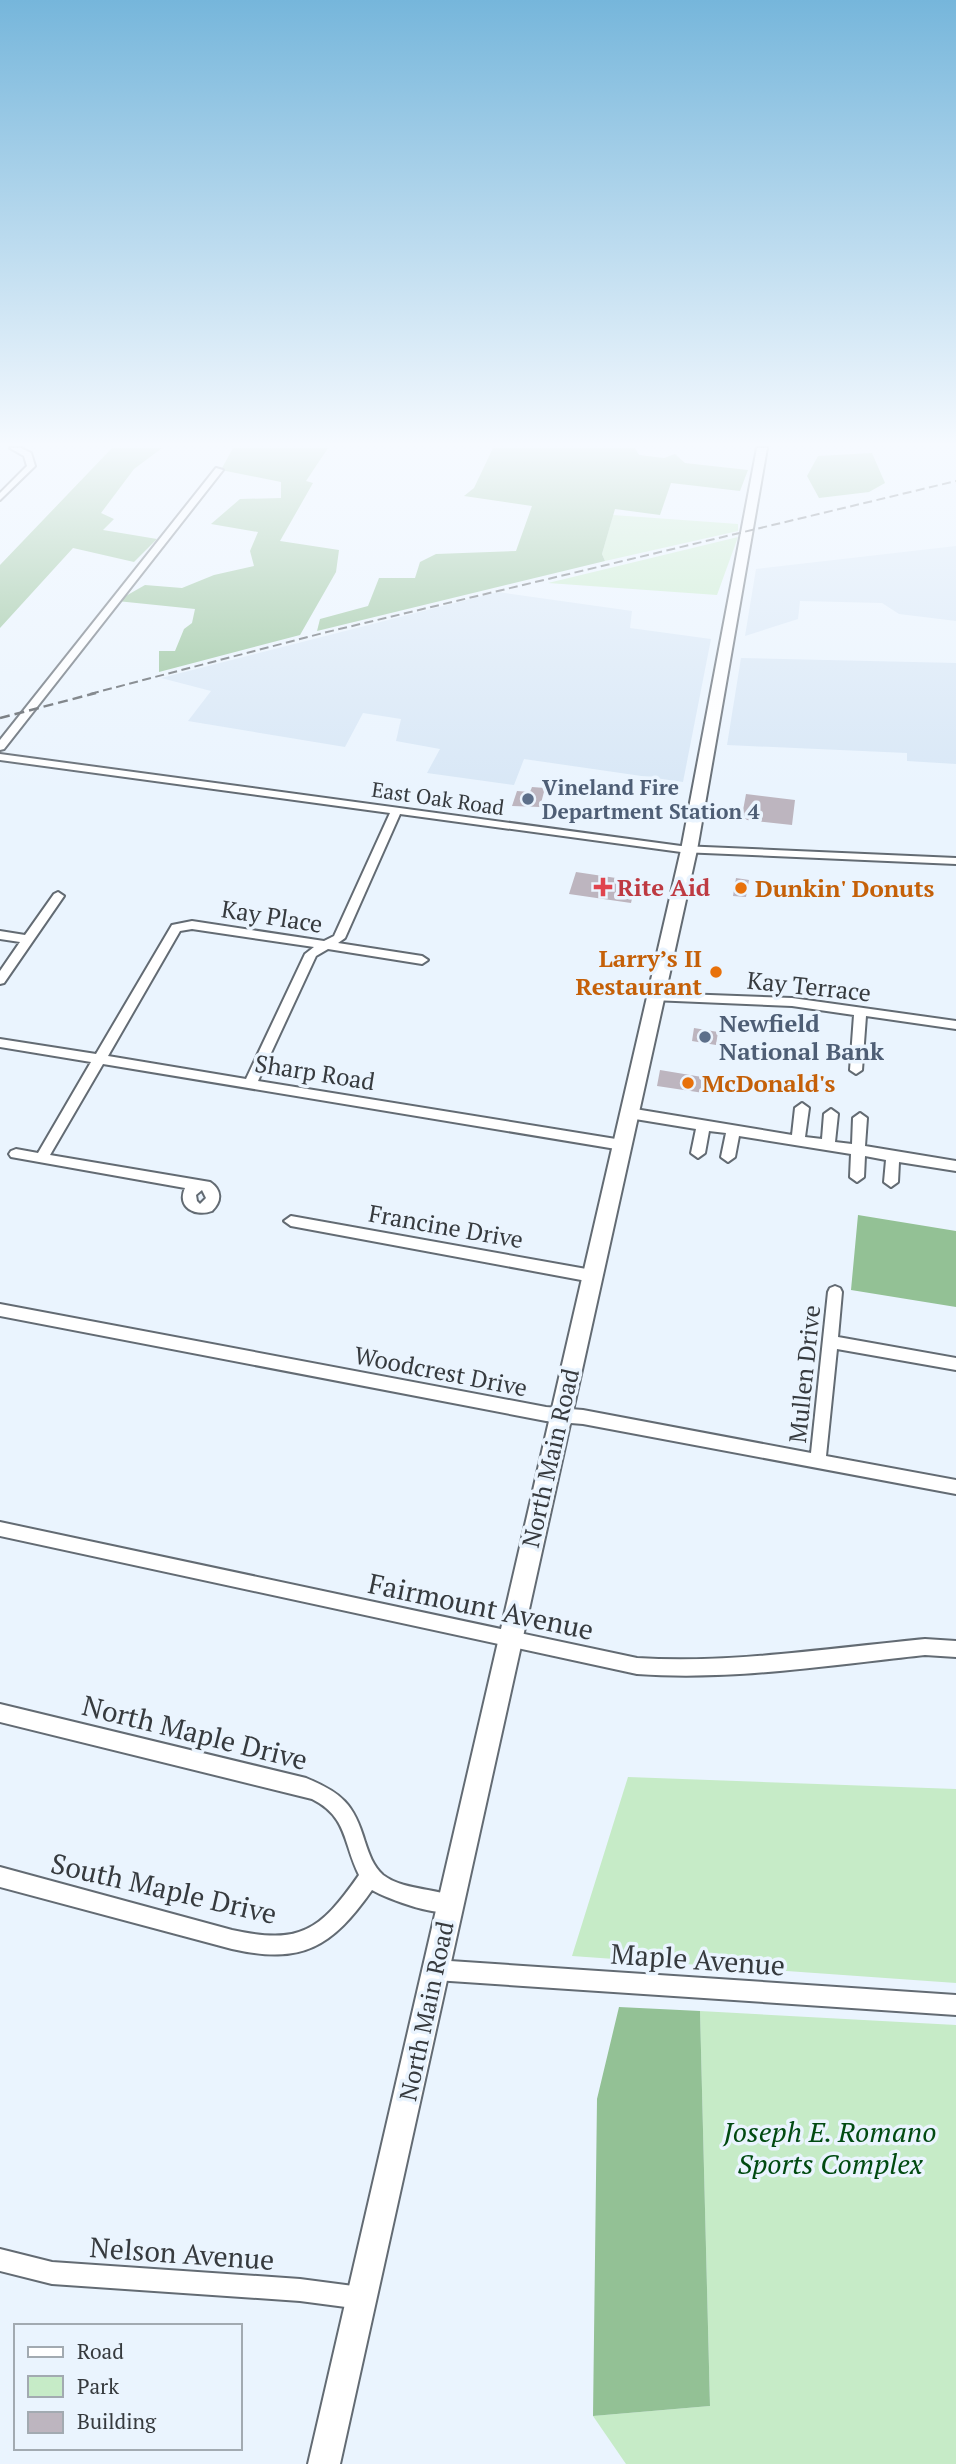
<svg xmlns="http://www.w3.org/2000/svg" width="956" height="2464" font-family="'PT Serif',serif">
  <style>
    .built { fill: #d8e7f6 }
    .green { fill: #c6ebc7 }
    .forest { fill: #93c195 }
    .building { fill: #bdb5bf }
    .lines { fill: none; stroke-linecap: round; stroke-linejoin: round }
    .minor-casing { stroke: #636b73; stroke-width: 4 }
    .major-casing { stroke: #636b73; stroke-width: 4 }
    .minor { fill: #fff; fill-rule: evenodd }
    .major { fill: #fff; fill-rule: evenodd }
    .rail-far1 { stroke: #595e63; stroke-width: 2; stroke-dasharray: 9 4.5; stroke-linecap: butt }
    .rail { stroke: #595e63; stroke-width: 2.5; stroke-dasharray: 10 5; stroke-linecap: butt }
    .service-dot { fill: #5c6f8a; stroke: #eaf4fe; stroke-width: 2.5 }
    .health-dot { fill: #e0444e; stroke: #eaf4fe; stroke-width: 2.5 }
    .food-dot { fill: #e8710a; stroke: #eaf4fe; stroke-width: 2.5 }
    .labels { text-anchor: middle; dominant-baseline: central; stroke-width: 7; stroke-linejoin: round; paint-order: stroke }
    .far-service-label { font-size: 21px; font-weight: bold; fill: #4e5e75; stroke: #eaf4fe; text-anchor: start }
    .far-street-label { font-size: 21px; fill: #363a3e; stroke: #eaf4fe }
    .health-label { font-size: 24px; font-weight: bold; fill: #be3a42; stroke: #eaf4fe; text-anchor: start }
    .food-label { font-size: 24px; font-weight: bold; fill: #c56008; stroke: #eaf4fe; text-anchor: start }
    .street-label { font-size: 24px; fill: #363a3e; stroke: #eaf4fe }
    .service-label { font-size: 24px; font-weight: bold; fill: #4e5e75; stroke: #eaf4fe; text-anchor: start }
    .near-street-label { font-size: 28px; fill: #363a3e; stroke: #eaf4fe }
    .near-park-label { font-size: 28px; font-style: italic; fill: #014a11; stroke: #eaf4fe }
  </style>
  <rect width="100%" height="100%" fill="#eaf4fe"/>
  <path class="built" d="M 956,546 L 956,621 L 899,614 L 882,603 L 800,601 L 798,619 L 745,636 L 756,569 Z
    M 498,592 L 632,611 L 630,628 L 711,639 L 683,782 L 524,759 L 514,785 L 427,773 L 440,749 L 396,741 L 401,719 L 363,713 L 345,747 L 188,721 L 211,691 L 161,678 Z
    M 741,658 L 956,663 L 956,764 L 907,761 L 907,753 L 727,745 Z"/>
  <path class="green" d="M 613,515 L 738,524 L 738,531 L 605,561 L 602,554 Z
    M 738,537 L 717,595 L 548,583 Z
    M 628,1777 L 956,1789 L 956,1983 L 572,1956 Z
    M 700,2011 L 956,2025 L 956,2464 L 626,2464 L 593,2416 L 710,2406 Z"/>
  <path class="forest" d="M 112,448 L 162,448 L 134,469 L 101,513 L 114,519 L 103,530 L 157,539 L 134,562 L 73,548 L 0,628 L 0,565 Z
    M 233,448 L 328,448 L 306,481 L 313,483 L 280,541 L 339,550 L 336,572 L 300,635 L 159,672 L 159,651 L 175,651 L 184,629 L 192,623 L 195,609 L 117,601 L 145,585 L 182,588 L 214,575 L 254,566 L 250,551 L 258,532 L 211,524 L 240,499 L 281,498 L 281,482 L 221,470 Z
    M 493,448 L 635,448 L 639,455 L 664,458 L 675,454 L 685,463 L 748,470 L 740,491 L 671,483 L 660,515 L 615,509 L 602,554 L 605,561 L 317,631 L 320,619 L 368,606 L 379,578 L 415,578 L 420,562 L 436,554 L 516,551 L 532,506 L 464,496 L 474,488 Z
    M 872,453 L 885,483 L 869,492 L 819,498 L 807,476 L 818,456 Z
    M 858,1215 L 956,1231 L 956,1307 L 851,1290 Z
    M 619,2007 L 700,2011 L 710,2406 L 593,2416 L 597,2099 Z"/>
  <path class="building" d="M 532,787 L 545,788 L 540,807 L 512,806 L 517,791 L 530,792 Z
    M 746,794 L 795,800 L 792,825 L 747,820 L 742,816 Z
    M 576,872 L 636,881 L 631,903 L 569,894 Z
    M 736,878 L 749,880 L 746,897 L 733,896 Z
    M 694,1028 L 718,1032 L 716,1045 L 692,1041 Z
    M 660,1070 L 720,1080 L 717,1095 L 657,1086 Z"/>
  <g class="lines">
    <g class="minor-casing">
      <path id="minor" d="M 10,448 L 21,448 L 31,453 L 35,466 L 0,500 L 0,493 L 27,466 L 24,456 Z
        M 216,468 L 223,470 L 4,749 L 0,750 L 0,740 Z
        M 0,754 L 681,846 L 956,858 L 956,864 L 681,852 L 400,814 L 345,938 L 338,943 L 422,956 L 428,960 L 422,964 L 328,949 L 316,956 L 258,1081 L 622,1140 L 629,1145 L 622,1150 L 103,1064 L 50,1155 L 210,1182 C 222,1190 222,1201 212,1211 C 196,1217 176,1208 185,1188 L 11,1157 L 9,1154 L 11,1151 L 16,1149 L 38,1153 L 91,1062 L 0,1047 L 0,1039 L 96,1054 L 172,925 L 192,921 L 324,941 L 334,936 L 390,813 L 0,760 ZM 192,929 L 314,947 L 305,954 L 246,1079 L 108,1056 L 180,931 ZM 202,1190 L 206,1198 L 200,1204 L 197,1201 L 196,1195 Z
        M 58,892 L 64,896 L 4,983 L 0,984 L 0,971 L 20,942 L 0,939 L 0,931 L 25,935 L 54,894 Z
        M 656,993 L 792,998 L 956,1021 L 956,1029 L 866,1016 L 862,1070 L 856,1074 L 850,1070 L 854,1015 L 792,1006 L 652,1000 L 650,997 Z
        M 802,1103 L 809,1108 L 805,1137 L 822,1139 L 824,1114 L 831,1109 L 838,1114 L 835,1142 L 852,1144 L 853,1118 L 860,1113 L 867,1118 L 865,1146 L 956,1161 L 956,1171 L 899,1162 L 898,1182 L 891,1187 L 884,1182 L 886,1160 L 865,1156 L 864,1177 L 857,1182 L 850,1177 L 851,1154 L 739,1136 L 735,1157 L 728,1162 L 721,1157 L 726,1133 L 709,1131 L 705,1153 L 698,1158 L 691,1153 L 696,1129 L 629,1118 L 622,1113 L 629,1108 L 792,1135 L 795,1108 Z
        M 291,1216 L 592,1270 L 597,1272 L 599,1276 L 597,1280 L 592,1282 L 291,1226 L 284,1221 Z
        M 835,1286 L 840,1288 L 842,1292 L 838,1337 L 956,1358 L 956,1370 L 837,1349 L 826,1456 L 956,1480 L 956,1494 L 583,1424 L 546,1421 L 0,1316 L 0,1304 L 546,1407 L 583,1410 L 811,1453 L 828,1292 L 830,1288 Z
        M 0,1522 L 637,1658 C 733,1664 829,1648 925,1639 L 956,1641 L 956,1657 L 925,1655 C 830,1665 733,1681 637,1674 L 0,1536 Z
        M 0,1704 L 306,1778 C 342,1793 354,1804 365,1842 C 369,1854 373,1866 383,1875 C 403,1890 433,1888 456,1897 L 459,1904 L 456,1911 C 438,1918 388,1899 372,1890 C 332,1947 302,1965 232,1949 L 0,1887 L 0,1867 L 232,1930 C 300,1945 320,1931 359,1875 C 343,1843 348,1817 312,1799 L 0,1722 Z
        M 435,1960 L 956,1995 L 956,2015 L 435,1980 L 428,1977 L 425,1970 L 428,1963 Z
        M 0,2249 L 52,2262 L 300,2279 L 361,2287 L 369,2290 L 372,2298 L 369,2306 L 361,2309 L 300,2301 L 52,2284 L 0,2271 Z"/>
    </g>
    <g class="major-casing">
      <path id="major" d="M 757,448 L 767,448 L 697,850 L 340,2464 L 308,2464 L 681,850 Z"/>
    </g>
    <use href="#minor" class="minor"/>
    <use href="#major" class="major"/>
    <path class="rail-far1" d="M 90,694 L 323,633 L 956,481"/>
    <path class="rail" d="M 0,718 L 96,693"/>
  </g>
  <linearGradient id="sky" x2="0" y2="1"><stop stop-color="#76b6db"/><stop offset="0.56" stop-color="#f6faff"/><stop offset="1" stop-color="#f6faff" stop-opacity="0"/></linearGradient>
  <rect width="956" height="793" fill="url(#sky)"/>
  <g class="service-dot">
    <circle cx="528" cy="799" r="7"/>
    <circle cx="705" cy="1037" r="7"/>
  </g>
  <path class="health-dot" d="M599.5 876.5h7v7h7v7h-7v7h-7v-7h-7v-7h7z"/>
  <g class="food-dot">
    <circle cx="741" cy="888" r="7"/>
    <circle cx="716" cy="972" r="7"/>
    <circle cx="688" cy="1083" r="7"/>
  </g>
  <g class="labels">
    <g class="far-service-label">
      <text x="542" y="787">Vineland Fire<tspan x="542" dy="24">Department Station 4</tspan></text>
    </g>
    <g class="far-street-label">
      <text transform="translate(438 798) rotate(8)">East Oak Road</text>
    </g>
    <g class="health-label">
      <text x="617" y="887">Rite Aid</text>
    </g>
    <g class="food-label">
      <text x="755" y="888">Dunkin' Donuts</text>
      <text x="702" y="958" text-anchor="end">Larry’s II<tspan x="702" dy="28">Restaurant</tspan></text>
      <text x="702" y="1083">McDonald's</text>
    </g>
    <g class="street-label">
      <text transform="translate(272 916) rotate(9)">Kay Place</text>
      <text transform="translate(809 986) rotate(6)">Kay Terrace</text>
      <text transform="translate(315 1072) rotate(9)">Sharp Road</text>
      <text transform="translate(446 1226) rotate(10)">Francine Drive</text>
      <text transform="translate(441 1371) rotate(11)">Woodcrest Drive</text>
      <text transform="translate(804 1374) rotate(-84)">Mullen Drive</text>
      <text transform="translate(550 1458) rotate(-77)">North Main Road</text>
      <text transform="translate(426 2011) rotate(-78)">North Main Road</text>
    </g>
    <g class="service-label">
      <text x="719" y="1023">Newfield<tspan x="719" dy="28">National Bank</tspan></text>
    </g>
    <g class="near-street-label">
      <text transform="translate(481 1606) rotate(12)">Fairmount Avenue</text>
      <text transform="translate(195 1732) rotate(14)">North Maple Drive</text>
      <text transform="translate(164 1888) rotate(13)">South Maple Drive</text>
      <text transform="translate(698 1959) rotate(4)">Maple Avenue</text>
      <text transform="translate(182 2253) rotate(4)">Nelson Avenue</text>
    </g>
    <g class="near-park-label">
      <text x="830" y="2131">Joseph E. Romano<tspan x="830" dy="32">Sports Complex</tspan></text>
    </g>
  </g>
  <rect x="14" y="2324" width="228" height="126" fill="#eaf4fe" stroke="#a2aab1" stroke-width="2"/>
  <rect x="28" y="2347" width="35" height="10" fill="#ffffff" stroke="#a2aab1" stroke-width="2"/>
  <text x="77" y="2359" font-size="21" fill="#363a3e">Road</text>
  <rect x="28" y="2376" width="35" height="21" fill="#c6ebc7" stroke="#a2aab1" stroke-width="2"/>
  <text x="77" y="2394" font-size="21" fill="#363a3e">Park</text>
  <rect x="28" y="2412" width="35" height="21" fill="#bdb5bf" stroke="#a2aab1" stroke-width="2"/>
  <text x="77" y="2429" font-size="21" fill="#363a3e">Building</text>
</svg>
